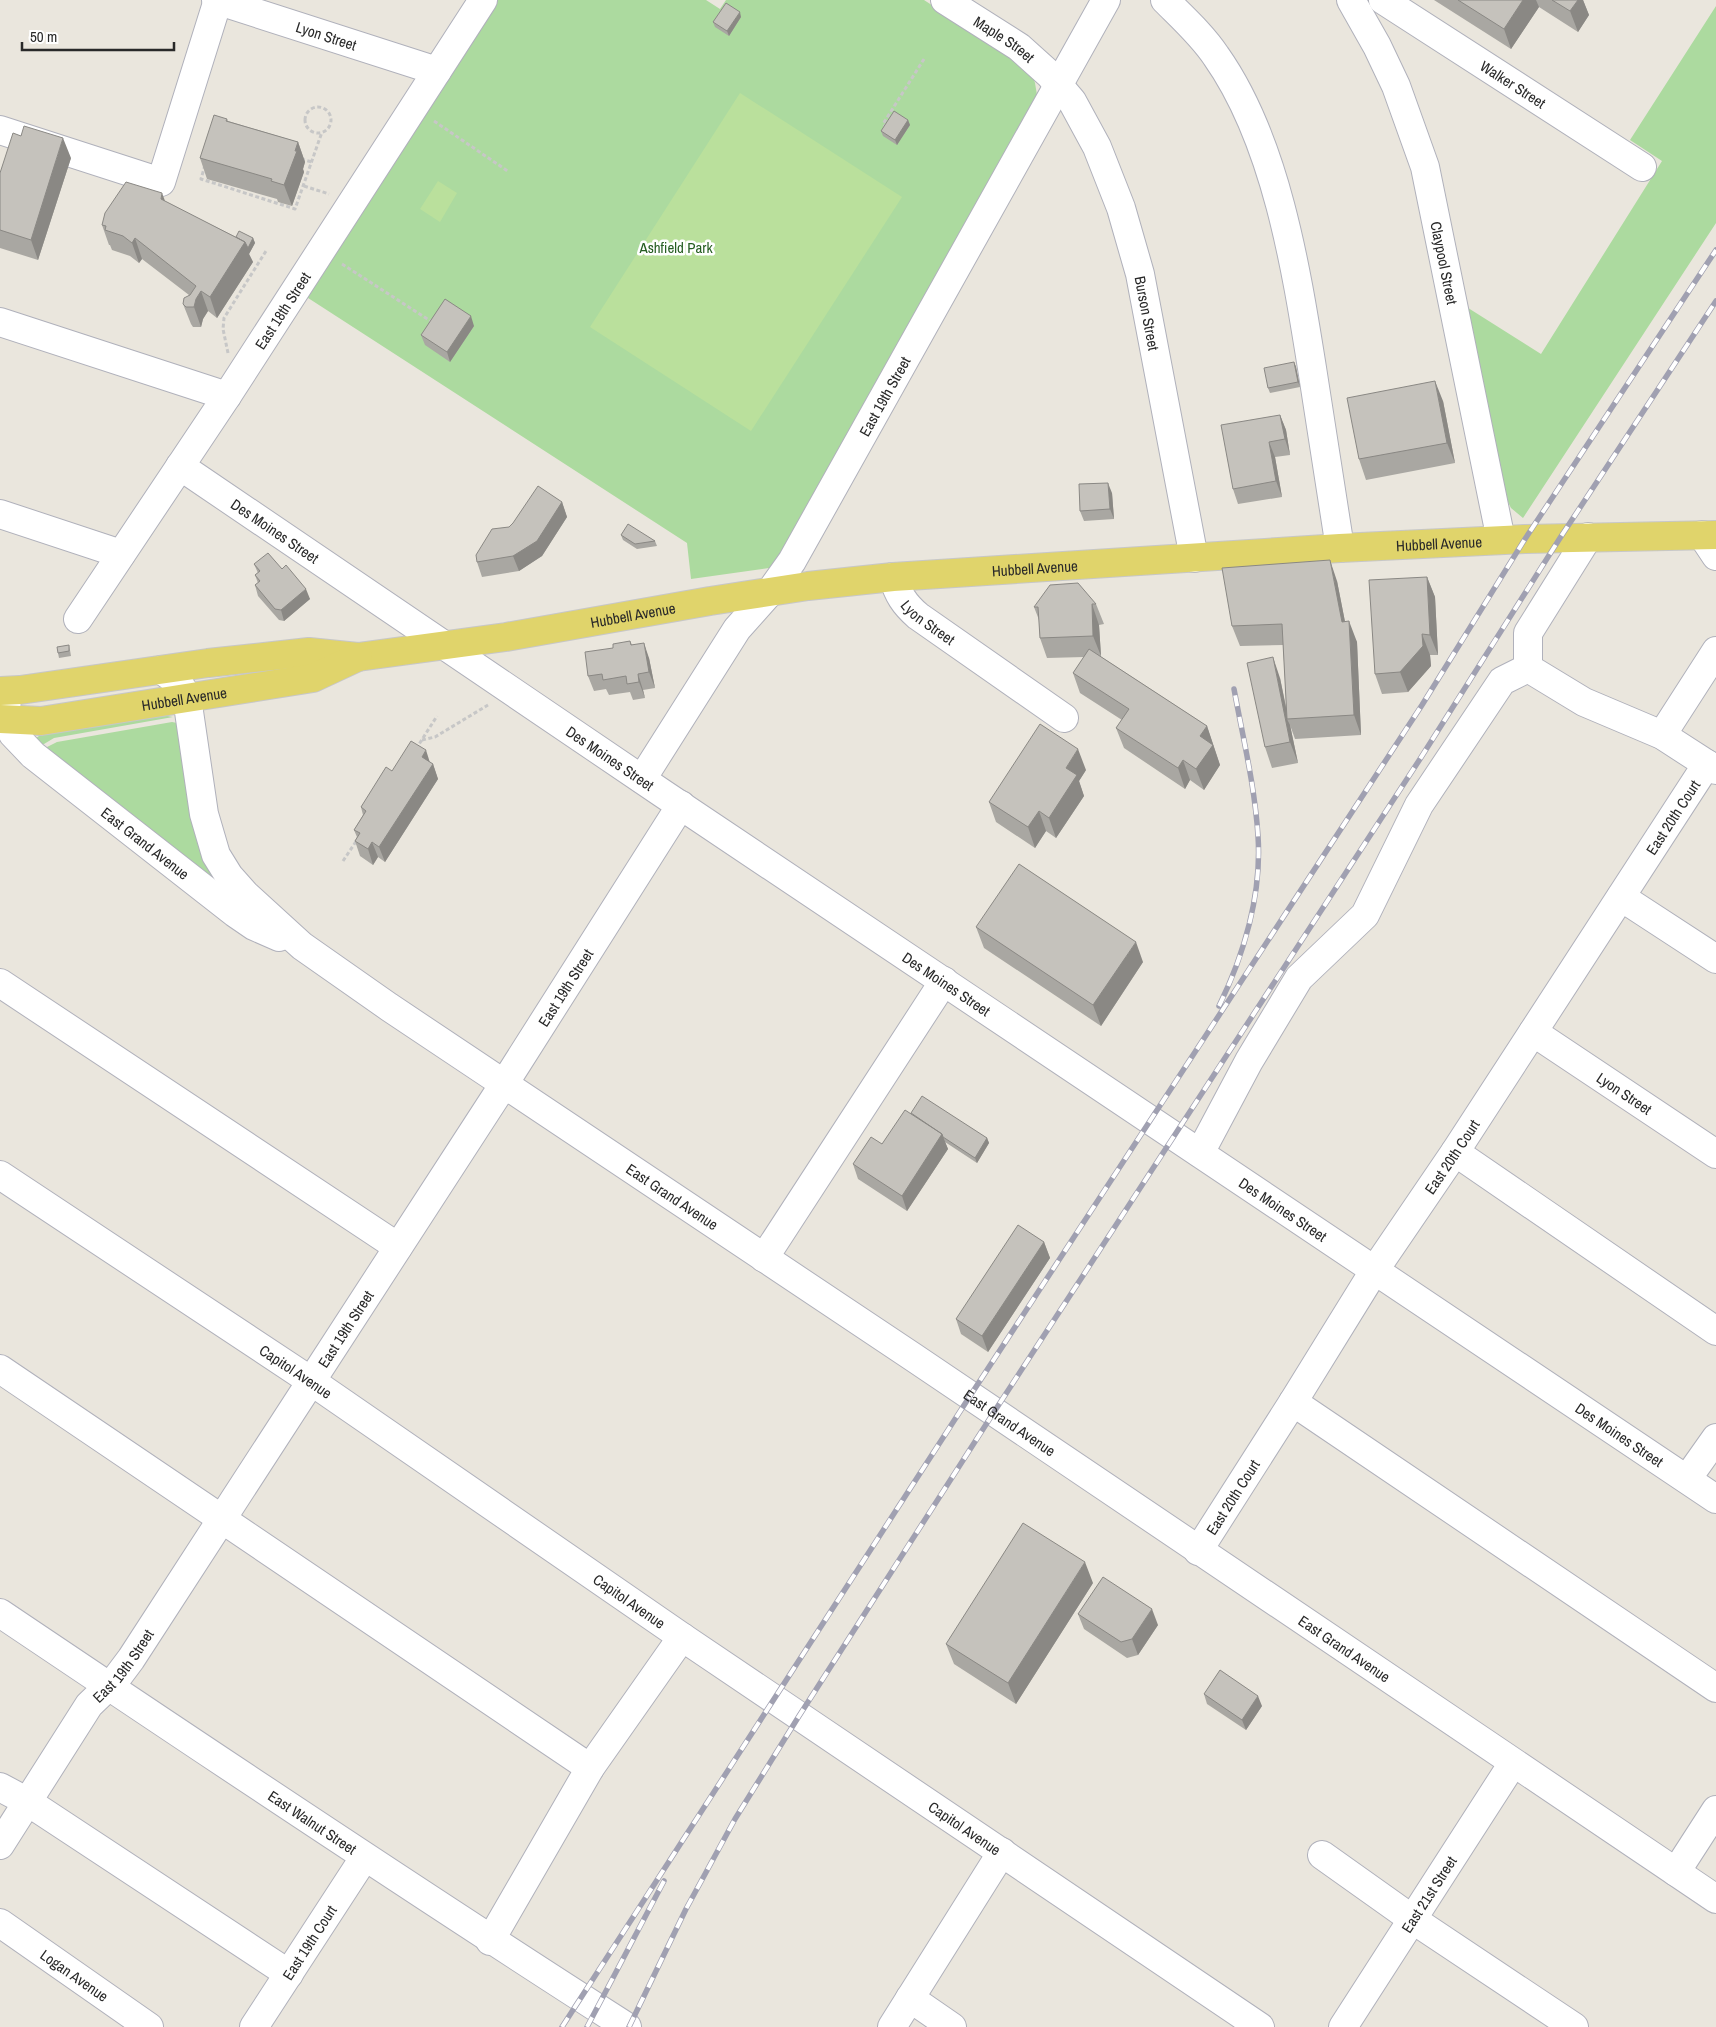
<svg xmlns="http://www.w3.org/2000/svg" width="1716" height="2027" font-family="'Archivo Narrow',sans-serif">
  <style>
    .green { fill: #acda9f }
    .pitch { fill: #bae09c }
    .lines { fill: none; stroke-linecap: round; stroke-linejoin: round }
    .minor-casing { stroke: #b0b1bb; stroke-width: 30 }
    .major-casing { stroke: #c7c7c7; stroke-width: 30 }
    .path { stroke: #c7c7c7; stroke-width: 3; stroke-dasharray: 4 2.5; stroke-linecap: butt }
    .minor { stroke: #fff; stroke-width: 28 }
    .major { stroke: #e0d46b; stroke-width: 28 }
    .rail-casing { stroke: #a0a0b1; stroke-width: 5.5 }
    .rail { stroke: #fff; stroke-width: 4; stroke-dasharray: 11; stroke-linecap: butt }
    .wall { fill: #a9a7a2 }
    .shaded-wall { fill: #8a8884 }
    .building { fill: #c5c2bc; stroke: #8a8884 }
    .labels { text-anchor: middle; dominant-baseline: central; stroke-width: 5; stroke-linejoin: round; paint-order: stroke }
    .street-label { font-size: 15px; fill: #292929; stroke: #fff }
    .park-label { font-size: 15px; fill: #265e22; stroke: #fff }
  </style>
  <rect width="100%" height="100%" fill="#eae6dd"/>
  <path class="green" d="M 496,0 L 706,0 L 720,9 L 726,0 L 924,0 L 1016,60 L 1032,73 L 1035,83 L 1037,95 L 1032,108 L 775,565 L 769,568 L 691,579 L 687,543 L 305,296 Z
    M 1716,6 L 1716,223 L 1523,518 L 1511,508 L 1508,502 L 1465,306 L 1541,354 L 1662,161 L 1630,140 Z
    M 162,715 L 173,717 L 54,738 L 44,744 L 37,745 L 36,738 L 42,734 Z
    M 172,722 L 177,723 L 227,891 L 45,748 L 57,742 Z"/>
  <path class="pitch" d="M 740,93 L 902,197 L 751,431 L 590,327 Z
    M 438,181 L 457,193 L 440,222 L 420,209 Z"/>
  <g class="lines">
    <g class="minor-casing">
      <g id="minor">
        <path id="s1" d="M 216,0 L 437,71"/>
        <path id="s2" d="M 945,0 L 1019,47 L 1049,74 L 1072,101 L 1097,147 L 1121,208 L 1140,274 L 1194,558"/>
        <path d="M 1165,0 C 1183,18 1202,35 1216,56 C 1276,141 1296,268 1312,368 C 1321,428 1331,488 1340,548"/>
        <path id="s3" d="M 1351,0 L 1377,46 L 1396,86 L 1425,167 L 1501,540"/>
        <path id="s4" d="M 1383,0 L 1642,167"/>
        <path d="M 0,130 L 161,182 L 218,0"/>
        <path d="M 0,322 L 227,396"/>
        <path id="s5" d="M 180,466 L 662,793 L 1716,1499"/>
        <path d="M 0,514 L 121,554"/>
        <path d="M 1702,535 L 1716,556"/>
        <path d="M 1588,537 L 1528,633 L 1528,668 L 1584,702 L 1662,735 L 1716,770"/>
        <path id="s6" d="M 893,577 C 898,594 904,604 918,616 L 1064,718"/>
        <path id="s7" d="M 78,619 L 227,396 L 483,0"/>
        <path id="s8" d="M 161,670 C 174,678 182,685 187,698 L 204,814 L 216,855 L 229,876 L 245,894 L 302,946 L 389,1007 L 913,1357 L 1716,1899"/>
        <path id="s9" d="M 7,698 L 5,720 L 13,734 L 33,755 L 235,913 L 254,926 L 279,937"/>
        <path d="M 1662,735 L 1716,651"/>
        <path id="s10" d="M 642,779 L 737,629 L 770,592 L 792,561 L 1106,0"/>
        <path d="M 1621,897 L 1716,959"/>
        <path d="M 0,983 L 398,1247"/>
        <path id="s11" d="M 1533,1032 L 1716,1154"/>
        <path d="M 1455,1152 L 1716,1331"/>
        <path d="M 1200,1153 L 1249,1061 L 1299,978 L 1365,915 L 1419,805 L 1502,681 L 1528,668"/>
        <path id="s12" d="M 0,1175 L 311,1381 L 682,1637 L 1260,2027"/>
        <path d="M 764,1258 L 944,981"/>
        <path d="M 0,1369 L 590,1768"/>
        <path d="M 1293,1402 L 1716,1688"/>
        <path d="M 1687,1479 L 1716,1438"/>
        <path id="s13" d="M 1198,1551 L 1293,1402 L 1374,1271 L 1455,1152 L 1707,764"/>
        <path id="s14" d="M 0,1613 C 208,1753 416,1892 627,2027"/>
        <path d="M 0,1787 L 28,1802 L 289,1974"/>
        <path id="s15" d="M 0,1845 L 89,1705 L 116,1679 L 131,1659 L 504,1084 L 681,805"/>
        <path d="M 1322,1855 L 1412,1919 L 1574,2027"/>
        <path d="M 1676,1872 L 1716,1810"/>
        <path id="s16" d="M 0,1923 L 149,2027"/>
        <path d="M 490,1941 L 590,1768 L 682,1637"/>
        <path d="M 910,1998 L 952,2027"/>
        <path id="s17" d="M 254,2027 L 364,1858"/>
        <path d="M 892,2027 L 1002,1852"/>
        <path id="s18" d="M 1343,2027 L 1513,1763"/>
      </g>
    </g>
    <g class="major-casing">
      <g id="major">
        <path id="s19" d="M 0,691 L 20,690 L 208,663 L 309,652 L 358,657 L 506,637 L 710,601 L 808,586 L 893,577 L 1340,548 L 1525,539 L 1716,535"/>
        <path id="s20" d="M 0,719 L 41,721 L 313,678 L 358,657"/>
      </g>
    </g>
    <path class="path" d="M305 120a13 13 0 1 1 26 0a13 13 0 1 1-26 0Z
      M 434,121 L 509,172
      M 887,127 L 883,124 L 924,59
      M 301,159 L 312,162
      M 205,165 L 201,179 L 295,209 L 322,132
      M 304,186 L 329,194
      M 342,264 L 432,322
      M 228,353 L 223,329 L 224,318 L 266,251
      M 422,740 L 435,737 L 488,705
      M 416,749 L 437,716
      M 343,861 L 357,840"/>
    <use href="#minor" class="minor"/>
    <use href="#major" class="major"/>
    <g class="rail-casing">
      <path id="rail" d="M 1219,1006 C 1244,955 1262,894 1258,836 C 1255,787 1243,738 1234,689
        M 562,2027 L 970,1396 L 1422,705 L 1525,539 L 1716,250
        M 587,2027 L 664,1881
        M 629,2027 L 686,1909 L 735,1819 L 799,1716 L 994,1412 L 1420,759 L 1560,538 L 1716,301"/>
    </g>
    <use href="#rail" class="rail"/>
  </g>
  <path class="wall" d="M 1434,0 L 1583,0 L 1589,15 L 1578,32 L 1539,7 L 1511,49 Z
    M 741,17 L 729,36 L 715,27 L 713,22 Z
    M 227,119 L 228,121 L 298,142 L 305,162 L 303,169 L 304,172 L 292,206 L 278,202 L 277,199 L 207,179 L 200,158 Z
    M 908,120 L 910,125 L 897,145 L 883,136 L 881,131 Z
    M 71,158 L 38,260 L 0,248 L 0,173 Z
    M 165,202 L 236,237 L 253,238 L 255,243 L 249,254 L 253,262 L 217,318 L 208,311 L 203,319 L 201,327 L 193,327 L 191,324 L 183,304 L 189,295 L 142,259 L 139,263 L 130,256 L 112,250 L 110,245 L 109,245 L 102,225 Z
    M 474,326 L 450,362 L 425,345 L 421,335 Z
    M 1294,362 L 1296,367 L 1300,387 L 1270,393 L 1268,388 Z
    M 1443,401 L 1455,463 L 1366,480 L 1359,459 Z
    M 1280,415 L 1286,430 L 1290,455 L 1275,457 L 1282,497 L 1238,504 L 1233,489 Z
    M 1112,493 L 1114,519 L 1084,521 L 1080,511 Z
    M 562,502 L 567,517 L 542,556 L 519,571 L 482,577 L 477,562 L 509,527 Z
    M 621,535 L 655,541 L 657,546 L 637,549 L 623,540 Z
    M 254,564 L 282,569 L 310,599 L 284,621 L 279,620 L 258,596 L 255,585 L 258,583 L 255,575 L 258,573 Z
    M 1427,577 L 1435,597 L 1438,655 L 1430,655 L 1431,666 L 1408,692 L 1382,694 L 1375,674 Z
    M 1337,581 L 1345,622 L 1357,642 L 1361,735 L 1295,739 L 1290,725 L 1298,763 L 1272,768 L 1265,747 L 1280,678 L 1287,711 L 1283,645 L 1240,646 L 1232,626 Z
    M 1096,604 L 1104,624 L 1099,625 L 1101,656 L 1100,656 L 1207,726 L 1220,765 L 1204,790 L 1190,780 L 1185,789 L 1124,748 L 1116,728 L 1122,720 L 1080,693 L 1073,673 L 1084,657 L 1047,658 L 1040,638 L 1039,620 L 1034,607 Z
    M 630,641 L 632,645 L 649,658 L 655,688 L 643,690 L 645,698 L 633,700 L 630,692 L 609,695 L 606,689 L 594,691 L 588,676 L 613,648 Z
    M 69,645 L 70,650 L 71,656 L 59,658 L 58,653 Z
    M 430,762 L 433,764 L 438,779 L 385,862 L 378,857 L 373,865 L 360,856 L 355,841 L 357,837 L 354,830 L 363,815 L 361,807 L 392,771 Z
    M 1086,770 L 1079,781 L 1084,796 L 1056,838 L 1046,831 L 1035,848 L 996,822 L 989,802 Z
    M 976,927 L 1143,962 L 1101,1026 L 984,948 Z
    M 911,1113 L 987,1138 L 989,1143 L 977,1163 L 945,1142 L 948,1149 L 907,1211 L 858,1179 L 853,1164 L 882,1144 Z
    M 1044,1242 L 1050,1258 L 988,1352 L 961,1334 L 956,1319 Z
    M 1093,1583 L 1016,1704 L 954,1664 L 946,1644 Z
    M 1078,1614 L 1158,1625 L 1138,1655 L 1127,1658 L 1084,1629 Z
    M 1204,1694 L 1262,1706 L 1246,1730 L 1207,1704 Z"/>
  <path class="shaded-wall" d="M 1523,0 L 1536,0 L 1539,7 L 1511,49 L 1504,29 Z
    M 1578,0 L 1583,0 L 1589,15 L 1578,32 L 1570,11 Z
    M 740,12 L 741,17 L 729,36 L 727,31 Z
    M 908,120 L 910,125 L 897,145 L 895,140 Z
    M 63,138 L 71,158 L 38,260 L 31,240 Z
    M 298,142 L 305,162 L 303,169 L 304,172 L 292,206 L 284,185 Z
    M 162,193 L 170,214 L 161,199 Z
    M 135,238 L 142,259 L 139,263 L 132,243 Z
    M 253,238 L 255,243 L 249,254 L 253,262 L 217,318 L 210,297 L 245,242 Z
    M 201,291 L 208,311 L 203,319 L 201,327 L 194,307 L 196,299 Z
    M 471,316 L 474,326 L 450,362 L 447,352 Z
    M 1294,362 L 1296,367 L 1300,387 L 1298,382 Z
    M 1435,381 L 1443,401 L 1455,463 L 1447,443 Z
    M 1280,415 L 1286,430 L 1290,455 L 1285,439 Z
    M 1269,442 L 1275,457 L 1282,497 L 1276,481 Z
    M 1108,483 L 1112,493 L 1114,519 L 1110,509 Z
    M 562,502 L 567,517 L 542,556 L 519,571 L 513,556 Z
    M 1330,560 L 1337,581 L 1349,642 L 1342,622 Z
    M 1427,577 L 1435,597 L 1438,655 L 1430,635 Z
    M 306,589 L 310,599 L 284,621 L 281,610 Z
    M 1092,604 L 1099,625 L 1101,656 L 1093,636 Z
    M 1349,621 L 1357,642 L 1361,735 L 1354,715 Z
    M 1422,634 L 1430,655 L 1431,666 L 1408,692 L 1400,672 Z
    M 644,643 L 649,658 L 655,688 L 649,672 Z
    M 1273,657 L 1280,678 L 1288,718 L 1287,719 L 1290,725 L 1298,763 L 1290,742 Z
    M 638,674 L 643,690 L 645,698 L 639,682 Z
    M 1207,726 L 1220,765 L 1204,790 L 1196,769 L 1200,736 Z
    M 1078,749 L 1086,770 L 1079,781 L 1084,796 L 1056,838 L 1049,818 L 1066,768 Z
    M 426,750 L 431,766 L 422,757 Z
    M 1183,760 L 1190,780 L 1185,789 L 1178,768 Z
    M 433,764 L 438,779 L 385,862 L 379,847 Z
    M 1039,811 L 1046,831 L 1035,848 L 1028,827 Z
    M 372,842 L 378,857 L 373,865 L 368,849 Z
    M 1136,942 L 1143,962 L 1101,1026 L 1093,1005 Z
    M 942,1134 L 948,1149 L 907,1211 L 902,1196 Z
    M 987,1138 L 989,1143 L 977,1163 L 975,1158 Z
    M 1044,1242 L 1050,1258 L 988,1352 L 982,1336 Z
    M 1085,1562 L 1093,1583 L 1016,1704 L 1008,1683 Z
    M 1152,1609 L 1158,1625 L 1138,1655 L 1132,1639 Z
    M 1258,1696 L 1262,1706 L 1246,1730 L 1242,1720 Z"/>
  <path class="building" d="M 1458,0 L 1523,0 L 1504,29 Z
    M 1552,0 L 1578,0 L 1570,11 Z
    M 726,3 L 740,12 L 727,31 L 713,22 Z
    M 894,111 L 908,120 L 895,140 L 881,131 Z
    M 214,115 L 227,119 L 226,121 L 298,142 L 295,151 L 297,151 L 284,185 L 271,181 L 272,179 L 200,158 Z
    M 24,126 L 63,138 L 31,240 L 0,230 L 0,173 L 13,133 L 21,136 Z
    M 126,182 L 162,193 L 161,199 L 245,242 L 210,297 L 201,291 L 196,299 L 194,307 L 186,307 L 183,304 L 184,298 L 190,295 L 196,286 L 135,238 L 132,243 L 123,236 L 105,230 L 106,226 L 102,225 L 105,213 Z
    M 239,231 L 253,238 L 248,248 L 245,242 L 236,237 Z
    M 445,299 L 471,316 L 447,352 L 421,335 Z
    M 1294,362 L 1298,382 L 1268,388 L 1264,368 Z
    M 1435,381 L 1447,443 L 1359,459 L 1347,398 Z
    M 1280,415 L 1285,439 L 1269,442 L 1276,481 L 1233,489 L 1221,425 Z
    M 1108,483 L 1110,509 L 1080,511 L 1079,484 Z
    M 538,486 L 562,502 L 537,541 L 513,556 L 477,562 L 476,555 L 492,529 L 509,527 L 513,523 Z
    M 628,524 L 655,541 L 635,544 L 621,535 Z
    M 268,553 L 282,569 L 286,565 L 306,589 L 281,610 L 275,609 L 255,585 L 260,581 L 255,575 L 260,571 L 254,564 Z
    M 1330,560 L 1342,622 L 1349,621 L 1354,715 L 1287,719 L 1282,624 L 1232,626 L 1222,568 Z
    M 1427,577 L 1430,635 L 1422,634 L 1423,646 L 1400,672 L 1375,674 L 1369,580 Z
    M 1078,583 L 1096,604 L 1092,604 L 1093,636 L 1040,638 L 1038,607 L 1034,607 L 1050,585 Z
    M 630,641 L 631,645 L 644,643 L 649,672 L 638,674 L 639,682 L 627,684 L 626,676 L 603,680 L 602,674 L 588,676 L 585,652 L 613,648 L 613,644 Z
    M 69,645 L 69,651 L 58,653 L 57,647 Z
    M 1089,649 L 1207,726 L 1200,736 L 1213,745 L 1196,769 L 1183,760 L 1178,768 L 1116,728 L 1129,709 L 1073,673 Z
    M 1273,657 L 1290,742 L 1265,747 L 1247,663 Z
    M 1040,724 L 1078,749 L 1066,768 L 1077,775 L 1049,818 L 1039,811 L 1028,827 L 989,802 Z
    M 411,741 L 426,750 L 422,757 L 433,764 L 379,847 L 372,842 L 368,849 L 355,841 L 360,833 L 354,830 L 366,811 L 361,807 L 386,767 L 392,771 Z
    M 1019,864 L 1136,942 L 1093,1005 L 976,927 Z
    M 922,1096 L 987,1138 L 975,1158 L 943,1137 L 942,1134 L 911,1113 Z
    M 905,1110 L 942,1134 L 902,1196 L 853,1164 L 871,1137 L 882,1144 Z
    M 1018,1225 L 1044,1242 L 982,1336 L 956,1319 Z
    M 1023,1523 L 1085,1562 L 1008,1683 L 946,1644 Z
    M 1103,1577 L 1152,1609 L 1132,1639 L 1121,1642 L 1078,1614 Z
    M 1220,1670 L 1258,1696 L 1242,1720 L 1204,1694 Z"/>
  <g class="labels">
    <g class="street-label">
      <text stroke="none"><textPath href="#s1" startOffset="116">Lyon Street</textPath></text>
      <text stroke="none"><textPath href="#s2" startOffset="71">Maple Street</textPath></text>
      <text stroke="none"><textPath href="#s4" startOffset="155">Walker Street</textPath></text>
      <text stroke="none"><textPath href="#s3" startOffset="281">Claypool Street</textPath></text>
      <text stroke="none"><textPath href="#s7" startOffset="370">East 18th Street</textPath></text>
      <text stroke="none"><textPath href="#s2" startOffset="390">Burson Street</textPath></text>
      <text stroke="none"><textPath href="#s10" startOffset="454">East 19th Street</textPath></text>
      <text stroke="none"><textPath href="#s5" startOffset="115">Des Moines Street</textPath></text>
      <text stroke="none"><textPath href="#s19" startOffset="1449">Hubbell Avenue</textPath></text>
      <text stroke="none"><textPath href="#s19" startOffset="1044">Hubbell Avenue</textPath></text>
      <text stroke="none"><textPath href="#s19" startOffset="639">Hubbell Avenue</textPath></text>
      <text stroke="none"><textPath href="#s6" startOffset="59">Lyon Street</textPath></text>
      <text stroke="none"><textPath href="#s20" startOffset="186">Hubbell Avenue</textPath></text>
      <text stroke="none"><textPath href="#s5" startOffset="520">Des Moines Street</textPath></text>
      <text stroke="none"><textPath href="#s13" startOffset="874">East 20th Court</textPath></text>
      <text stroke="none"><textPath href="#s9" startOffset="210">East Grand Avenue</textPath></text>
      <text stroke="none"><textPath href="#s5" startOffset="925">Des Moines Street</textPath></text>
      <text stroke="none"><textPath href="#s15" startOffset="1028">East 19th Street</textPath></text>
      <text stroke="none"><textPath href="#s11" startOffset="110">Lyon Street</textPath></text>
      <text stroke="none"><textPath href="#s13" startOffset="469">East 20th Court</textPath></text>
      <text stroke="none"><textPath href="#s8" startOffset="772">East Grand Avenue</textPath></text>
      <text stroke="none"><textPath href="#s5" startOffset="1330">Des Moines Street</textPath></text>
      <text stroke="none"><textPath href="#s15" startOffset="622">East 19th Street</textPath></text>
      <text stroke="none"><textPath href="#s12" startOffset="355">Capitol Avenue</textPath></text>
      <text stroke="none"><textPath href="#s8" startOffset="1178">East Grand Avenue</textPath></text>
      <text stroke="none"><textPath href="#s5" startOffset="1735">Des Moines Street</textPath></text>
      <text stroke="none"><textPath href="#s13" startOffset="64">East 20th Court</textPath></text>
      <text stroke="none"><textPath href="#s12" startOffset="760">Capitol Avenue</textPath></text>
      <text stroke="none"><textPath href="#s8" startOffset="1582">East Grand Avenue</textPath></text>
      <text stroke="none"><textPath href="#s15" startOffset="218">East 19th Street</textPath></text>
      <text stroke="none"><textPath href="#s14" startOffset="376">East Walnut Street</textPath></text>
      <text stroke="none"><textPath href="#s12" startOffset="1165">Capitol Avenue</textPath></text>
      <text stroke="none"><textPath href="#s18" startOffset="158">East 21st Street</textPath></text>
      <text stroke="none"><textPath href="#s17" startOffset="101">East 19th Court</textPath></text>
      <text stroke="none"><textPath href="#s16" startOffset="91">Logan Avenue</textPath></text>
    </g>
    <g class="park-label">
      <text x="676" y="247">Ashfield Park</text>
    </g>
  </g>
  <path d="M22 42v8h152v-8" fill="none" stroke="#292929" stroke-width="2.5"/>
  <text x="30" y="42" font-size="15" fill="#292929" stroke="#ffffff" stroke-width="4" paint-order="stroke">50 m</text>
</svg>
